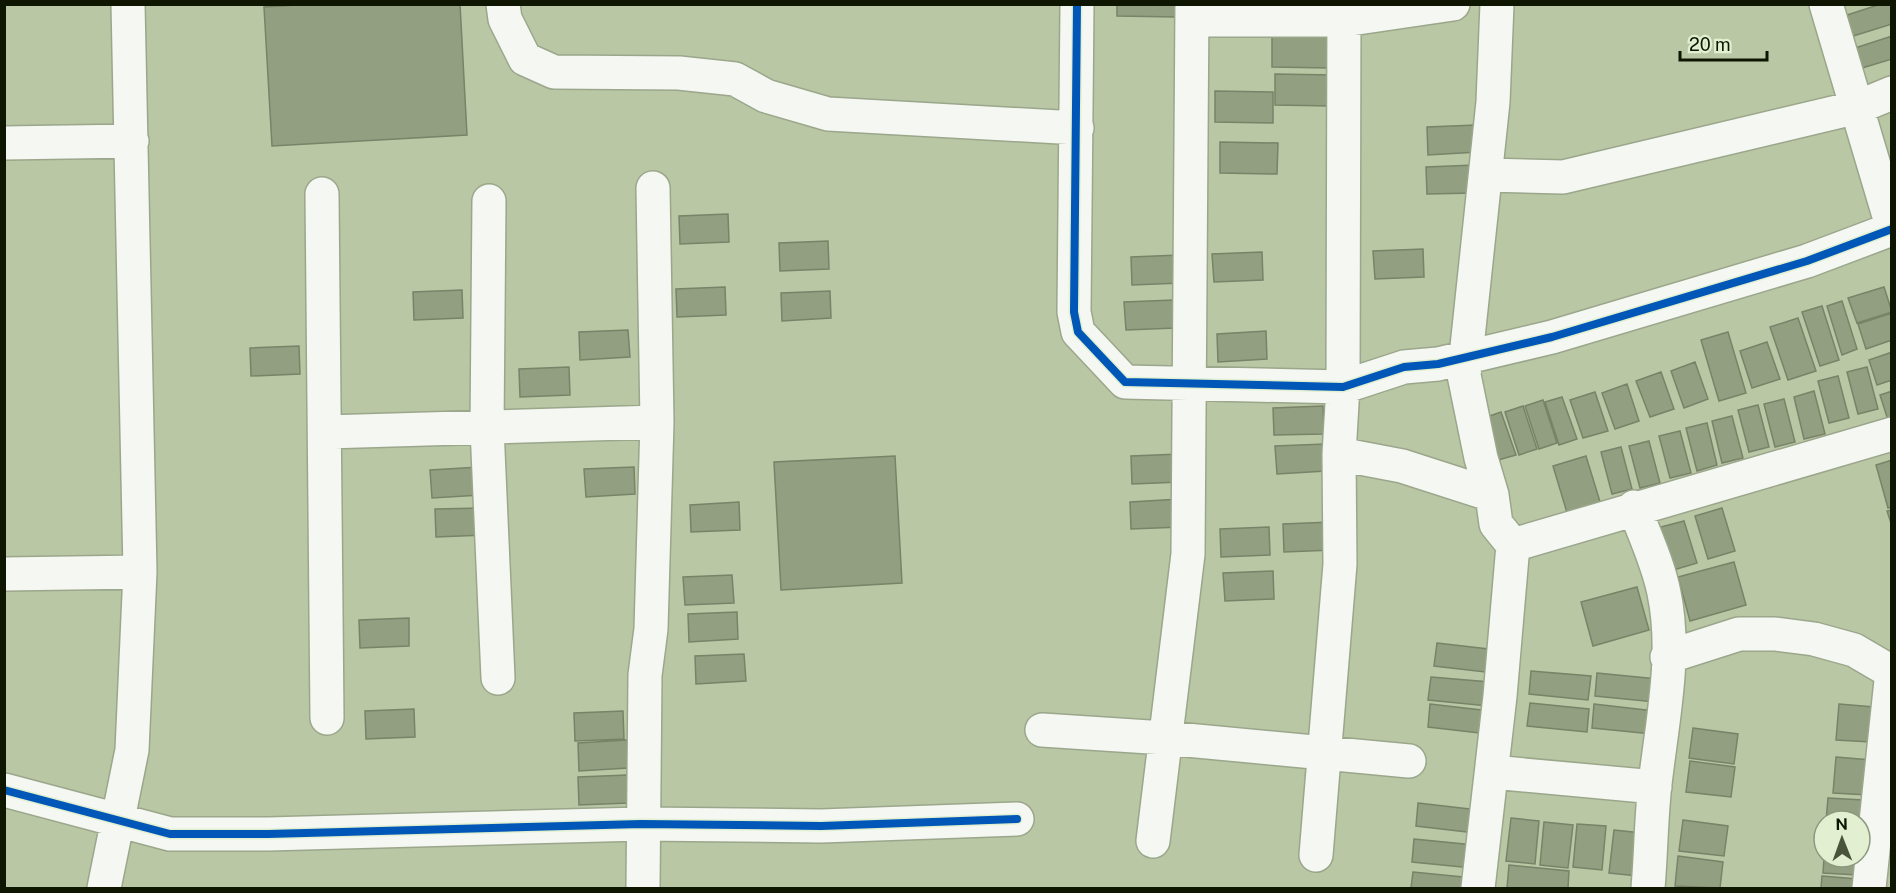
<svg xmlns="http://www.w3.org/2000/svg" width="1896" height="893" font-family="'Public Sans',sans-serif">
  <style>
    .building { fill: #939f81; stroke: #788368; stroke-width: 1.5 }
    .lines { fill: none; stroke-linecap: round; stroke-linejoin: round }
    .street-casing { stroke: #9ba68b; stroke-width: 36 }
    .street { stroke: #f4f7f2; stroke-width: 33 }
    .cycleway-casing { stroke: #e2f0d1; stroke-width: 11 }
    .cycleway { stroke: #0057b8; stroke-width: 8 }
  </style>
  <rect width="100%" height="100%" fill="#b9c7a5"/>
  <path class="building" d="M 314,4 L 460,4 L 467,135 L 272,146 L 264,7 Z
    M 1117,4 L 1175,4 L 1175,17 L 1117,16 Z
    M 1881,4 L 1892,4 L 1892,24 L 1850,37 L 1844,16 Z
    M 1272,36 L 1330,37 L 1329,68 L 1272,67 Z
    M 1892,36 L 1892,59 L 1862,68 L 1855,48 Z
    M 1275,74 L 1333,75 L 1332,106 L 1275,105 Z
    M 1215,91 L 1273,92 L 1273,123 L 1215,122 Z
    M 1476,125 L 1478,152 L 1428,155 L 1427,127 Z
    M 1220,142 L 1278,143 L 1277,174 L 1220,173 Z
    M 1475,165 L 1476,193 L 1427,194 L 1426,167 Z
    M 728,214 L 729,242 L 680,244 L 679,216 Z
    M 828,241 L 829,269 L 780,271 L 779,243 Z
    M 1423,249 L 1424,277 L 1375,279 L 1373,251 Z
    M 1262,252 L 1263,280 L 1214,282 L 1212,254 Z
    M 1180,255 L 1181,283 L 1132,285 L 1131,257 Z
    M 725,287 L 726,315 L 677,317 L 676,289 Z
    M 1884,287 L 1892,312 L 1857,323 L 1848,298 Z
    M 462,290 L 463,318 L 414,320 L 413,292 Z
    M 830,291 L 831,318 L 782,321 L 781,293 Z
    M 1174,300 L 1175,328 L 1126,330 L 1124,302 Z
    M 1842,301 L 1857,349 L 1842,355 L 1827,306 Z
    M 1822,306 L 1839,360 L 1820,366 L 1802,312 Z
    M 1892,313 L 1892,340 L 1866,349 L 1858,324 Z
    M 1798,318 L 1816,371 L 1788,380 L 1770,327 Z
    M 628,330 L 630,357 L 580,360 L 579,332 Z
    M 1266,331 L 1267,359 L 1218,362 L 1217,334 Z
    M 1728,332 L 1746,393 L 1719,401 L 1701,340 Z
    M 1767,342 L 1780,379 L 1752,388 L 1740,351 Z
    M 299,346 L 300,374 L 251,376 L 250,348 Z
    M 1892,352 L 1892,380 L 1877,385 L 1869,360 Z
    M 1695,362 L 1708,399 L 1684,408 L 1671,371 Z
    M 569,367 L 570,395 L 520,397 L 519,369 Z
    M 1867,367 L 1878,409 L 1858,414 L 1847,372 Z
    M 1661,372 L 1674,409 L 1650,417 L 1636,381 Z
    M 1838,376 L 1849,418 L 1829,423 L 1818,381 Z
    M 1627,384 L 1639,421 L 1615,429 L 1602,393 Z
    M 1814,391 L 1825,434 L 1804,439 L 1794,397 Z
    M 1892,391 L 1892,419 L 1888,420 L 1880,395 Z
    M 1595,392 L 1608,431 L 1583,438 L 1570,400 Z
    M 1562,397 L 1577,439 L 1559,445 L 1545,402 Z
    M 1784,399 L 1795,442 L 1775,447 L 1764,404 Z
    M 1543,400 L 1557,443 L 1539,449 L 1525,406 Z
    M 1758,405 L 1769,447 L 1749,452 L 1738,410 Z
    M 1323,406 L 1324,434 L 1274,435 L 1273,408 Z
    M 1523,406 L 1537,449 L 1519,455 L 1505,412 Z
    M 1501,412 L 1516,455 L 1498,460 L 1484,418 Z
    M 1732,416 L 1743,458 L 1722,463 L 1712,421 Z
    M 1707,423 L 1717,465 L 1697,471 L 1686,428 Z
    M 1680,431 L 1691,473 L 1670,478 L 1659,436 Z
    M 1649,441 L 1660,483 L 1640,488 L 1629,446 Z
    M 1325,444 L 1326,471 L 1277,474 L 1275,446 Z
    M 1621,447 L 1632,489 L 1612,494 L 1601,452 Z
    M 1180,454 L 1181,482 L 1132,484 L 1131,456 Z
    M 895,456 L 902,583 L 781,590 L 774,462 Z
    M 1586,456 L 1601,505 L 1568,516 L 1553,466 Z
    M 1892,460 L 1892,507 L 1888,508 L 1876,465 Z
    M 480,467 L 481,495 L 432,498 L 430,470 Z
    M 634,467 L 635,494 L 586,497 L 584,469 Z
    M 1180,499 L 1181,527 L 1131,529 L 1130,502 Z
    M 739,502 L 740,530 L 691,532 L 690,505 Z
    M 484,508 L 485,535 L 436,537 L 435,509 Z
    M 1722,508 L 1735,551 L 1708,559 L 1695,516 Z
    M 1892,510 L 1892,526 L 1887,511 Z
    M 1684,521 L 1697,563 L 1670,571 L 1657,528 Z
    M 1332,522 L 1333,550 L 1284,552 L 1283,524 Z
    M 1269,527 L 1270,555 L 1221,557 L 1220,529 Z
    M 1734,562 L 1746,605 L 1690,621 L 1678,577 Z
    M 1273,571 L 1274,599 L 1225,601 L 1223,573 Z
    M 732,575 L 734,603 L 685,605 L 683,577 Z
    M 1637,587 L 1649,630 L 1593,646 L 1581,602 Z
    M 737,612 L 738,639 L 689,642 L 688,614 Z
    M 409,618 L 409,646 L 360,648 L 359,620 Z
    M 1437,643 L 1497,650 L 1494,673 L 1434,666 Z
    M 744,654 L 746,681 L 696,684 L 695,656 Z
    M 1531,671 L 1591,676 L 1588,700 L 1529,694 Z
    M 1597,673 L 1657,679 L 1655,702 L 1595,696 Z
    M 1431,677 L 1490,682 L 1488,706 L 1428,700 Z
    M 1530,703 L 1589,709 L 1587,732 L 1527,726 Z
    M 1430,704 L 1490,711 L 1488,734 L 1428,727 Z
    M 1594,704 L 1654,711 L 1652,734 L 1592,728 Z
    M 1839,704 L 1874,707 L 1871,742 L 1836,740 Z
    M 414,709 L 415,737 L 366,739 L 365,711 Z
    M 623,711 L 624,739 L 575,741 L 574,713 Z
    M 1693,728 L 1738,734 L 1734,764 L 1689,758 Z
    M 627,740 L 628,768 L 579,771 L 578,743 Z
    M 1836,757 L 1871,760 L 1868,795 L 1833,793 Z
    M 1690,761 L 1735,767 L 1731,797 L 1686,792 Z
    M 627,775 L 629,803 L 579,805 L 578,777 Z
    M 1828,798 L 1863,800 L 1860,821 L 1826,821 Z
    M 1418,803 L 1478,810 L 1475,833 L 1416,826 Z
    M 1511,818 L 1539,821 L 1535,864 L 1506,861 Z
    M 1683,820 L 1728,826 L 1724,856 L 1679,851 Z
    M 1544,822 L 1573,825 L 1568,868 L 1540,865 Z
    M 1577,824 L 1606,826 L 1602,870 L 1573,867 Z
    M 1614,830 L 1642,833 L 1638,876 L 1609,873 Z
    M 1414,839 L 1474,845 L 1472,868 L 1412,862 Z
    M 1678,856 L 1723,862 L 1720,888 L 1675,886 Z
    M 1824,857 L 1859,857 L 1858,875 L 1823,873 Z
    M 1509,865 L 1569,871 L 1568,888 L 1507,888 Z
    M 1413,872 L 1473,878 L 1472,888 L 1411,888 Z
    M 1822,876 L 1857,879 L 1857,888 L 1821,888 Z"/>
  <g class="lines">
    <g class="street-casing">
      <path id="street" d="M 503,4 L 505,19 L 525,59 L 554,72 L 679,73 L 735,79 L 766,96 L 828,114 L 1077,128
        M 1077,4 L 1074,312 L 1078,332 L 1125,382 L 1343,387 L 1404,367 L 1438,364 L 1552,337 L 1807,261 L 1892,229
        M 1497,4 L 1493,102 L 1464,375 L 1481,458 L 1492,495 L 1496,524 L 1513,545
        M 1826,4 L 1892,226
        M 1192,20 L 1344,20 L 1453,4
        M 4,143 L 132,141
        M 1487,175 L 1563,177 L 1858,107 L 1892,93
        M 322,194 L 327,718
        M 489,201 L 487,428 L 498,678
        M 326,432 L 657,422
        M 1339,454 L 1402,466 L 1492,495
        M 1634,507 C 1645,536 1658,563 1664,593 C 1677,655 1662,722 1655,784 C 1651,819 1651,854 1648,888
        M 4,574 L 140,572
        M 1667,657 L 1739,634 L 1775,634 L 1814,639 L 1854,650 L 1890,671
        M 1042,730 L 1165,738 L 1409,761
        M 1492,772 L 1655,787
        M 4,790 L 170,834 L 268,834 L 641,824 L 821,826 L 1017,819
        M 1153,841 L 1188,554 L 1192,4
        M 1316,855 L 1340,564 L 1339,454 L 1343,387 L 1344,4
        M 104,888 L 132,750 L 140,572 L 128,4
        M 643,888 L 645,675 L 651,629 L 657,422 L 653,188
        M 1478,888 L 1500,696 L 1513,545 L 1892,434
        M 1869,888 L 1892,671"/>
    </g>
    <use href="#street" class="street"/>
    <g class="cycleway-casing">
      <path id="cycleway" d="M 1077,4 L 1074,312 L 1078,332 L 1125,382 L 1343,387 L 1404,367 L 1438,364 L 1552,337 L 1807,261 L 1892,229
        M 4,790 L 170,834 L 268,834 L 641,824 L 821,826 L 1017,819"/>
    </g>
    <use href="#cycleway" class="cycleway"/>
  </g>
  <rect width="1896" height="893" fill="none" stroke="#0e1601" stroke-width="12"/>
  <g transform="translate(1842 839) rotate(359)"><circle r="28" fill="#e2f0d1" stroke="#8d997e" stroke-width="1.5"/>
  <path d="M0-4.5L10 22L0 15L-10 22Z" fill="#4a543a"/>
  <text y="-9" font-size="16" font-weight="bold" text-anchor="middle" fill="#0e1601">N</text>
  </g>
  <path d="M1680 51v9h87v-9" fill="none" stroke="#0e1601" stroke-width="3"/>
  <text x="1689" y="51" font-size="18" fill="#0e1601" stroke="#e2f0d1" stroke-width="4.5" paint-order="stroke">20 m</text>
</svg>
